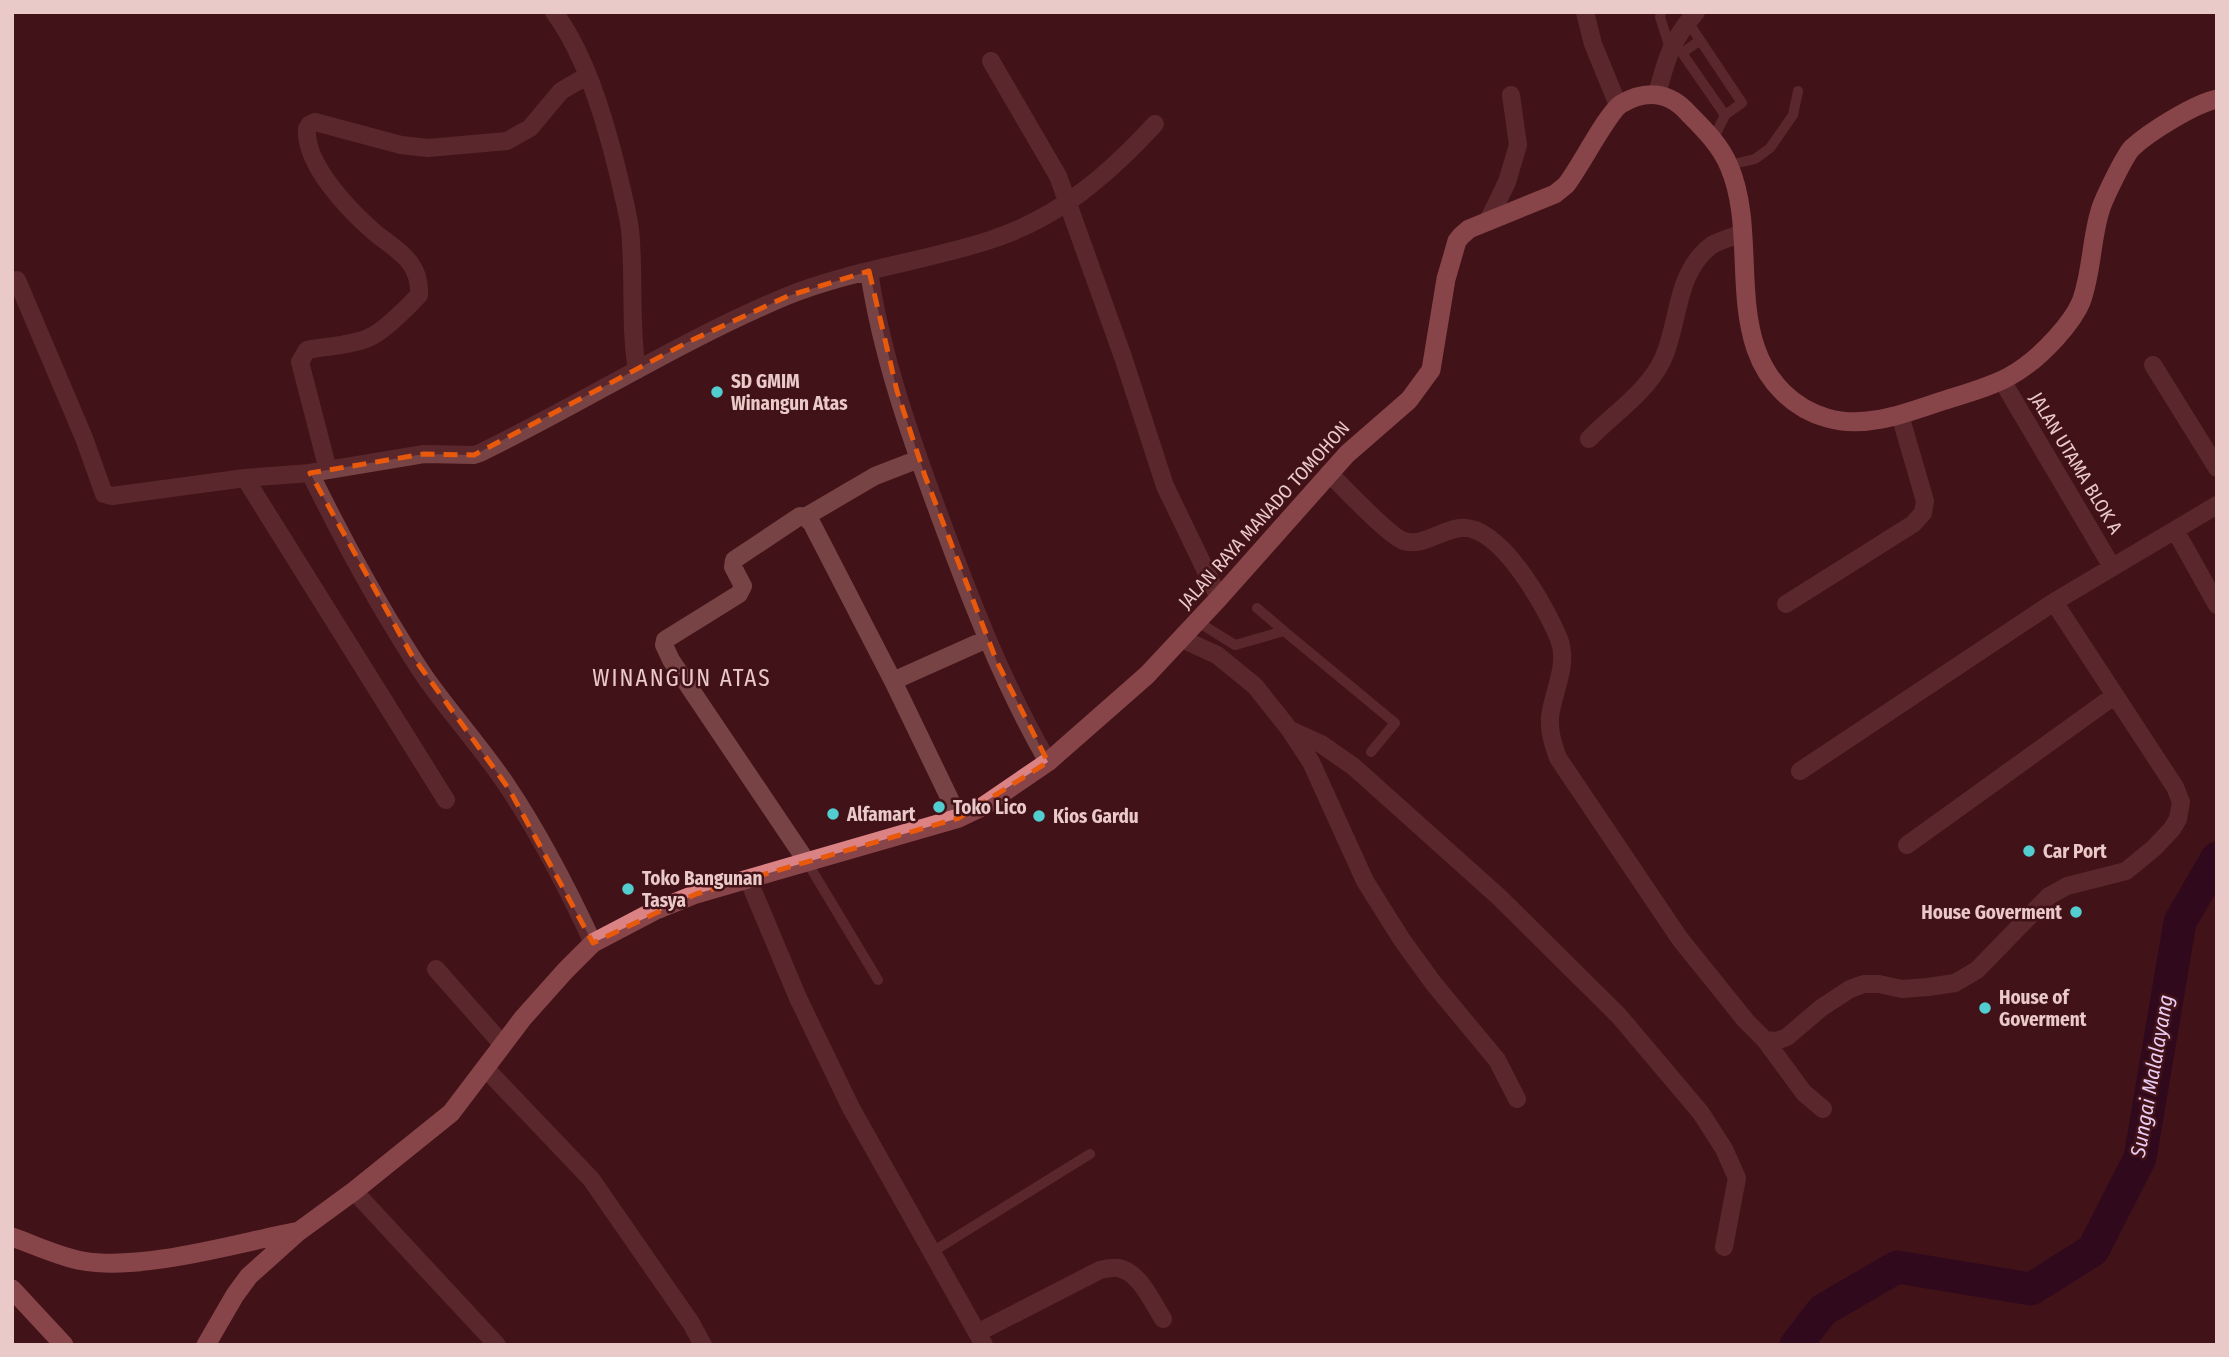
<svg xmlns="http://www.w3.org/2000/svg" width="2229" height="1357" font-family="'Fira Sans Condensed',sans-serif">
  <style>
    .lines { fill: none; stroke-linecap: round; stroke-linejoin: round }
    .river { stroke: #1b0123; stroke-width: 33 }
    .service { stroke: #784345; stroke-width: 10 }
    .minor { stroke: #784345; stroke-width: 18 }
    .tertiary { stroke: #784345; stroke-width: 18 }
    .trunk { stroke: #db8285; stroke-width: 19 }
    .marked { fill: none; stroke: #e8590c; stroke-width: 5; stroke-dasharray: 14 9; stroke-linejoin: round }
    .poi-dot { fill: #52cdd0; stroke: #411217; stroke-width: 2.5 }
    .labels { text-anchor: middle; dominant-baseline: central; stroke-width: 5; stroke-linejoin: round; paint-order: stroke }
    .poi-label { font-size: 19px; font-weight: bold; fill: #eac9c9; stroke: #411217; text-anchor: start }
    .street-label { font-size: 19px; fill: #eac9c9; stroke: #411217 }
    .water-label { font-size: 21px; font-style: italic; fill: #eaccf4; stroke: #411217 }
    .quarter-label { font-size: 23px; letter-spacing: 2px; fill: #eac9c9; stroke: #411217 }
  </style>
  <rect width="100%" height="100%" fill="#411217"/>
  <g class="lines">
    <path class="river" d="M 1796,1345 L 1823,1310 L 1897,1267 L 2031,1289 L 2093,1250 L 2140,1158 L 2180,922 L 2217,858"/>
    <path class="service" d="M 1661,12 L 1660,17 L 1670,48
      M 1688,22 L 1742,103 L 1725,115 L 1713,140
      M 1699,41 L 1682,53 L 1725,115
      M 1729,165 L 1755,159 L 1770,148 L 1793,115 L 1798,91
      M 1257,608 L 1284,631
      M 1198,622 L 1235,645 L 1284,631 L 1395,723 L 1371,752
      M 807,862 L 878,980
      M 932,1252 L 1090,1154"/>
    <path class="minor" d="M 554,12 C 589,59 609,134 622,190 C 626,208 631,225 631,243 C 634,286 630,328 637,370
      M 1585,12 L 1593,44 L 1618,105
      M 991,61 L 1058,176 L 1123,357 L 1165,486 L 1219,598
      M 1657,94 C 1667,57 1671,41 1696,12
      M 1488,221 L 1507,182 L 1518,145 L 1511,95
      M 869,271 C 881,354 911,439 940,517 C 971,601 1003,684 1048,762
      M 17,280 L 84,438 L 104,494 L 112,496 L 245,478 L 310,473
      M 2153,365 L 2217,468
      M 2003,382 L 2112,567
      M 1589,439 C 1613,414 1646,393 1662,361 C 1680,324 1674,273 1712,245 C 1720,240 1733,237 1742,233
      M 328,470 L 300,362 L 307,350 C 326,346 350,346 368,338 C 382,333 409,306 419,295 C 421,261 396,250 374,232 C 349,210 305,165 307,129 L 310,124 L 315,122 L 401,145 L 428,148 L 507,141 L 530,128 L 561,91 L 587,76
      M 1329,473 C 1342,486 1390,537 1404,541 C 1421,547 1442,530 1460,528 C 1500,524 1546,607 1559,639 C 1569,665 1553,691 1550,717 C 1549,732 1553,744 1558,758 L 1680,939 L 1746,1021 L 1765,1040 L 1777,1041 L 1787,1037 L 1821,1008 L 1850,989 L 1864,984 L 1879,984 L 1902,989 L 1928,987 L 1955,983 L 1977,970 L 2049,896 L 2067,886 L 2126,871 L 2154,848 L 2172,829 L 2178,819 L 2181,802 L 2175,787 L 2054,602
      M 245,478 L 446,800
      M 805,517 L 875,476 L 919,459
      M 2175,530 L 2217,605
      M 1786,604 L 1913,524 L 1923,513 L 1925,501 L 1900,415
      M 1182,639 L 1217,655 L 1255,686 L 1290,730 L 1321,744 L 1354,767 L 1499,897 L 1619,1016 L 1701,1113 L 1724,1149 L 1737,1178 L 1724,1247
      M 893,681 L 987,639
      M 1290,730 L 1311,762 L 1365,881 L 1402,940 L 1434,984 L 1497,1060 L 1517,1099
      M 1800,771 L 2054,602 L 2217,505
      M 1907,845 L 2114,696
      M 807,862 L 671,660 L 664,645 L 665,640 L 739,594 L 743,586 L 733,567 L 734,560 L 800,516 L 805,517 L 812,524 L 893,681 L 959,818
      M 748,879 L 798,998 L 851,1108 L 984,1345
      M 593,943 C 568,889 539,833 506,784 C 481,747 451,714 425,677 C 382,613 344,542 310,473 L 424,454 L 474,455 L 480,453 C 583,403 681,340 787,296 C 852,270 921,262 987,241 C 1057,219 1106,177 1155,124
      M 436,969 L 503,1045
      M 1765,1040 L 1804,1093 L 1823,1109
      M 486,1069 L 591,1179 L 691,1323 L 703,1345
      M 977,1333 L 1100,1270 C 1105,1269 1113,1267 1118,1268 C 1139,1271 1153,1303 1163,1319"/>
    <path class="tertiary" d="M 354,1191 L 497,1345"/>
    <path class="trunk" d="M 12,1237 C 35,1245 59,1257 83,1261 C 142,1271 234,1244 294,1232
      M 12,1289 L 64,1345
      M 206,1345 L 235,1295 L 249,1276 L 298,1232 L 354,1191 L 451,1113 L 523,1018 L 565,971 L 593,943 L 654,911 L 696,894 L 959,818 L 982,807 L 1048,762 L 1147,675 L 1219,598 L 1347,454 L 1409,400 L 1431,370 L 1446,279 L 1457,241 L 1461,236 L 1469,229 L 1555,194 L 1566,185 C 1579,169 1608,112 1621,104 C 1646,89 1670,92 1689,114 C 1704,129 1721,146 1729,166 C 1753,221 1736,292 1756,349 C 1768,383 1793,408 1827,418 C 1864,429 1904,414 1939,402 C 1992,385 2017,381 2056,338 C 2065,328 2076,314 2081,302 C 2092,273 2091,240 2100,211 C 2103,200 2125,155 2132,148 C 2149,132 2194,104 2217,99"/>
  </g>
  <path d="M0 0H2229V1357H0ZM 869,271 L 897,391 L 925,476 L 997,662 L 1048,762 L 959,818 L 696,894 L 593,943 L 509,789 L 411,654 L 310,473 L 424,454 L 474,455 L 690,341 L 788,296 Z" fill="#411217" fill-opacity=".55" fill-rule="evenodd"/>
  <path class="marked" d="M 869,271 L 897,391 L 925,476 L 997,662 L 1048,762 L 959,818 L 696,894 L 593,943 L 509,789 L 411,654 L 310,473 L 424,454 L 474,455 L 690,341 L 788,296 Z"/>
  <g class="poi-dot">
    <circle cx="717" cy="392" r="7"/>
    <circle cx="939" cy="807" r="7"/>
    <circle cx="833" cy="814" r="7"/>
    <circle cx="1039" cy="816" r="7"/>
    <circle cx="2029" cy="851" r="7"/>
    <circle cx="628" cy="889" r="7"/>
    <circle cx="2076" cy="912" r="7"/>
    <circle cx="1985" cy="1008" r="7"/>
  </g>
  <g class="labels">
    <g class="poi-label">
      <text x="731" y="381">SD GMIM<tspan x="731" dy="22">Winangun Atas</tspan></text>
      <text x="953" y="807">Toko Lico</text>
      <text x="847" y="814">Alfamart</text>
      <text x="1053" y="816">Kios Gardu</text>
      <text x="2043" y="851">Car Port</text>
      <text x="642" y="878">Toko Bangunan<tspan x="642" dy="22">Tasya</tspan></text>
      <text x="2062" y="912" text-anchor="end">House Goverment</text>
      <text x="1999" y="997">House of<tspan x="1999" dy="22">Goverment</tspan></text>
    </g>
    <g class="street-label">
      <text transform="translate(2076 463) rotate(59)">JALAN UTAMA BLOK A</text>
      <text transform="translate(1264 515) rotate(-48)">JALAN RAYA MANADO TOMOHON</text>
    </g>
    <g class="water-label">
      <text transform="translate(2152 1076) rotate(-80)">Sungai Malalayang</text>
    </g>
    <g class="quarter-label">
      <text x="682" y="678">WINANGUN ATAS</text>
    </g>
  </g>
  <rect width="2229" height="1357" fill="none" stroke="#eac9c9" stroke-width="28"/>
</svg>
